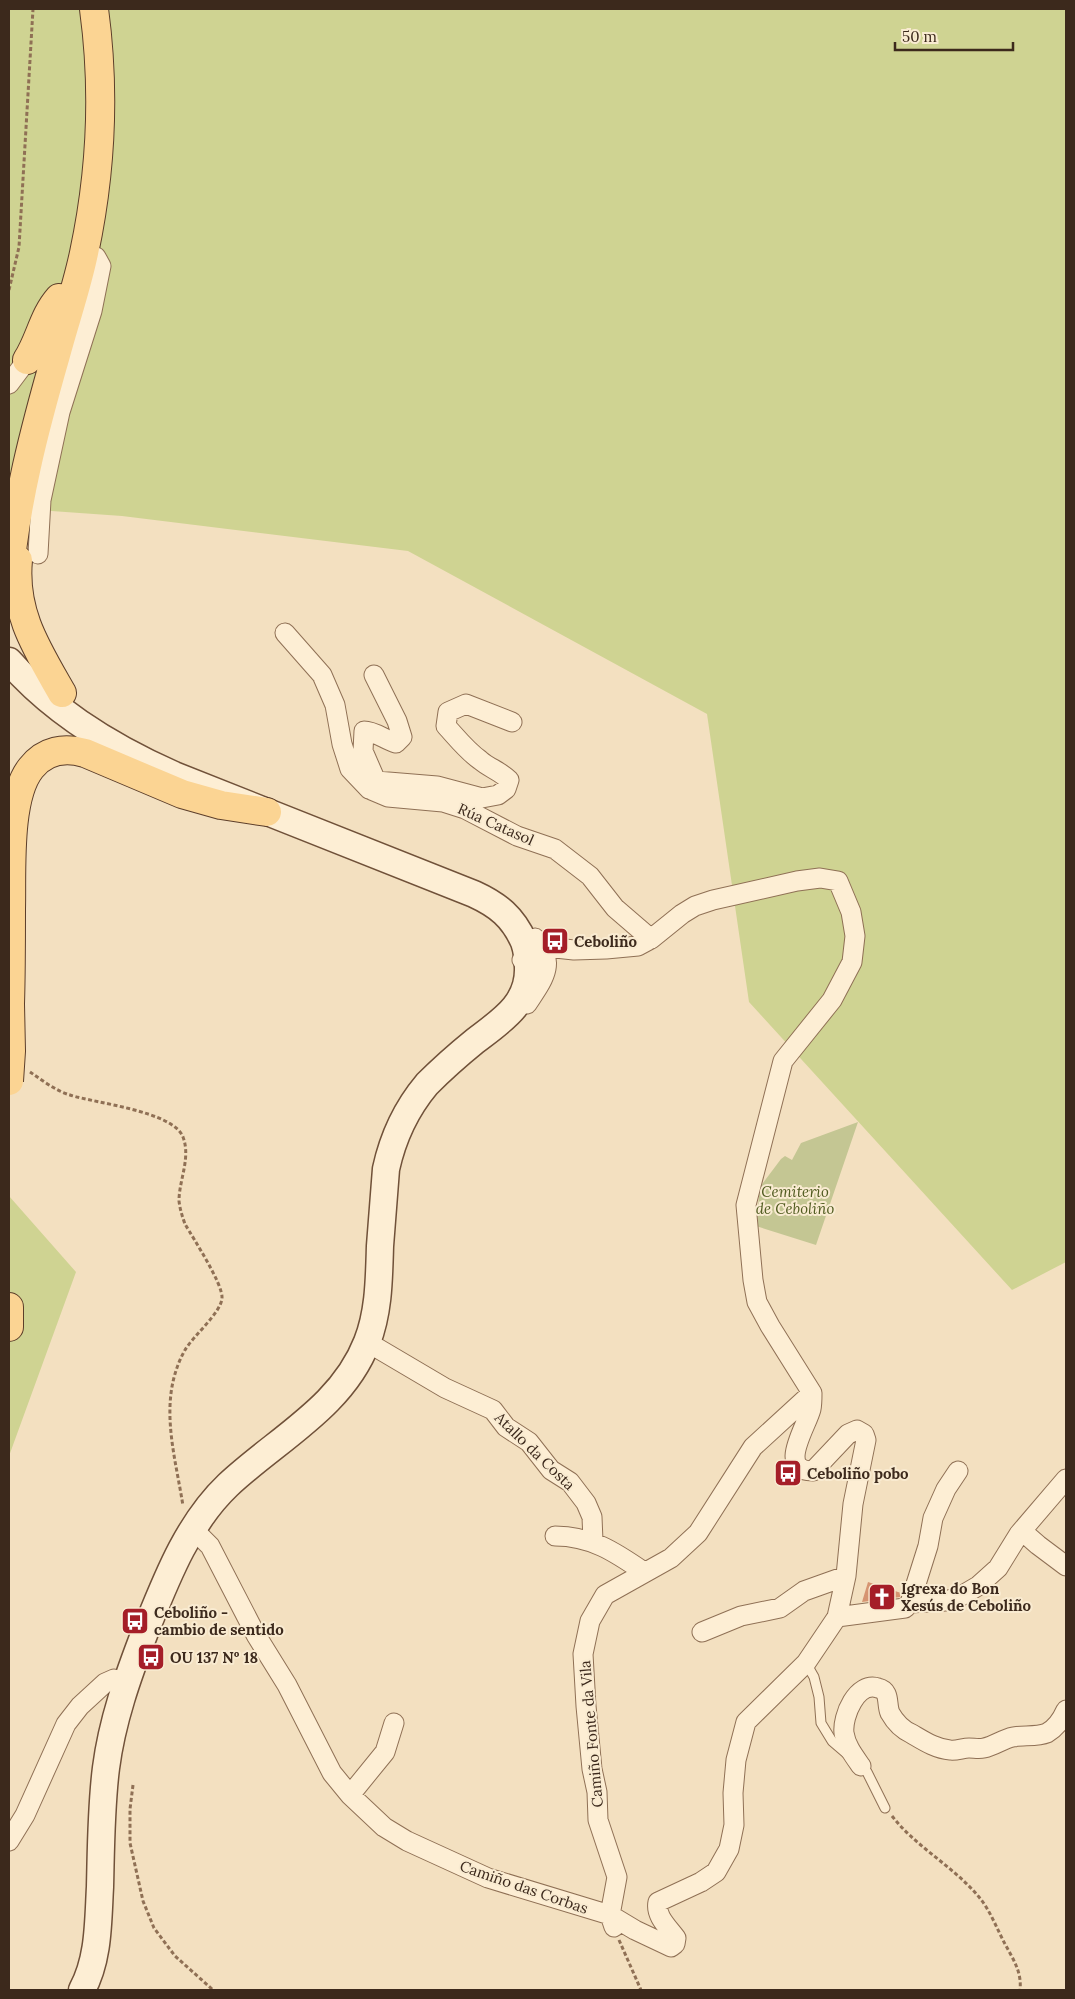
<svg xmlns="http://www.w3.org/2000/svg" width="1075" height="1999" font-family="Lora,serif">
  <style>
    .green { fill: #cfd392 }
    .cemetery { fill: #c4c693 }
    .building { fill: #d69471 }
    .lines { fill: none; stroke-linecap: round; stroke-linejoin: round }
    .service-casing { stroke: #8f7055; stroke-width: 11 }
    .minor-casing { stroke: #8f7055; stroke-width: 21 }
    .secondary-casing { stroke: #705139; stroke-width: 29 }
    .primary-casing { stroke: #5c3e2a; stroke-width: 30 }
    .path { stroke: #8f7055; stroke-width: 3; stroke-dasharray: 4 2.5; stroke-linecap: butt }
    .service { stroke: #fdeed4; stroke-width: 9 }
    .minor { stroke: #fdeed4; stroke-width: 19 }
    .secondary { stroke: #fdeed4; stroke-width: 26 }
    .primary { stroke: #fbd493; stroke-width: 28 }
    .primary-bridge-casing { stroke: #5c3e2a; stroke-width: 30; stroke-linecap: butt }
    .primary-bridge { stroke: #fbd493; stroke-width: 28 }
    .labels { text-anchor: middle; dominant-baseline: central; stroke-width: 4; stroke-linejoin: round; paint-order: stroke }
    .street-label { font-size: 15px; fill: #3c291c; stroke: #f9ebd1 }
    .poi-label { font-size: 15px; font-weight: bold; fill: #3c291c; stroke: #f9ebd1; text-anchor: start }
    .park-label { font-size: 15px; font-style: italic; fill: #505b20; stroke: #f9ebd1 }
  </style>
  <rect width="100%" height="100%" fill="#f3e0c0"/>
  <path class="green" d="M 9,9 L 1066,9 L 1066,1262 L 1012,1290 L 749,1002 L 707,714 L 408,551 L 122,516 L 9,508 Z
    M 9,1196 L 76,1272 L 9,1456 Z"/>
  <path class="cemetery" d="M 858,1122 L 816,1245 L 756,1226 L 760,1187 L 781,1159 L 785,1156 L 792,1160 L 801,1143 Z"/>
  <path class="building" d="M 868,1582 L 901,1593 L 900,1597 L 862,1602 Z"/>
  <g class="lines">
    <g class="service-casing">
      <path id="service" d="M 806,1663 L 814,1677 L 819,1697 L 821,1723 L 832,1741 L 846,1753
        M 859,1765 L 867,1772 L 885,1808"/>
    </g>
    <g class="minor-casing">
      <path id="minor" d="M 9,384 L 27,360
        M 38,554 L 41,500 L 60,412 L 92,311 L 101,266 L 96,257 L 84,255
        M 285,633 L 322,675 L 335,705 L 342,744 L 350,769 L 369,789 L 388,797 L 443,802 L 465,809 L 517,836 L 555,849 L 590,876 L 615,908 L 651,939
        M 374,675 L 397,721 L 402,737 L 396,743 C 385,740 375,731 364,731 L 363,751 L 376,781
        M 369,789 L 376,781 L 437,786 L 482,798 L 498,795 L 506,789 L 509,780 C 500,771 489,768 480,760 C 467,751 457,738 446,726 L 448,712 L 466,704 L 512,722
        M 522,960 L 527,950 L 537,946 L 574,950 L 606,949 L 638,946 L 651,939 L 682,914 L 695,906 L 713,900 L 797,881 L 820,878 L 838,881 L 851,912 L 855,936 L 852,962 L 832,1000 L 783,1061 L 746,1205 L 753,1280 L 757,1302 L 770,1326 L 812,1393
        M 527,1004 C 542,981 558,963 535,938
        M 367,1342 L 445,1388 L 493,1410 L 506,1427 L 529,1442 L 551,1470 L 570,1482 L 586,1503 L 592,1517 L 593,1541
        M 812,1393 C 812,1398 812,1404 811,1409 C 807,1426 776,1471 813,1471 L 848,1434 L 857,1430 L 864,1434 L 866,1440 L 853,1504 L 846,1576 L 837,1617 L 905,1608 L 910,1603 L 946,1601 L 961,1596 L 978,1586 L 998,1568 L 1019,1534 L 1066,1479
        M 193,1529 L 210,1546 L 256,1635 L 287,1685 L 332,1773 L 350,1795 L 384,1827 L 407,1841 L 488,1878 L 610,1915 L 635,1930 L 671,1947 L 675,1944 L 676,1938 C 668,1927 655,1916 658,1902 L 701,1882 L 716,1872 L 729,1849 L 734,1825 L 733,1793 L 736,1760 L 746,1722 L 806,1663 L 837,1617
        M 1022,1531 L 1038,1545 L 1066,1566
        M 555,1536 C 591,1536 615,1552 644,1572
        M 910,1603 L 928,1546 L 933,1518 L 946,1489 L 958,1471
        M 702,1632 L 741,1616 L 780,1608 L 804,1591 L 846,1576
        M 861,1766 C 854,1756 846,1746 844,1733 C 842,1716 857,1681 878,1688 C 891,1691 886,1704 890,1713 C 895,1722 903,1730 912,1734 C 924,1741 936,1749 950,1750 C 956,1751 963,1748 969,1748 C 974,1748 979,1749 984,1748 C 994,1746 1003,1739 1013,1737 C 1023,1735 1037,1737 1047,1733 C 1056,1728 1062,1719 1066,1710
        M 350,1795 L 385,1752 L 394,1723
        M 9,1841 L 25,1815 L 66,1724 L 80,1706 L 105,1683 L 114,1679 L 126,1683
        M 614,1927 L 610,1915 L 617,1877 L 598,1820 L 597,1792 L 592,1769 L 586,1706 L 583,1654 L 590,1621 L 605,1595 L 671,1558 L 698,1533 L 753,1447 L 812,1393"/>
    </g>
    <g class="secondary-casing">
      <path id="secondary" d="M 9,661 C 53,712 113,748 174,775 L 474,894 C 498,905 513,917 524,942 C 527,951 528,959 528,968 C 529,1004 501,1021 475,1041 C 459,1054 442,1069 427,1084 C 406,1109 393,1137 386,1169 C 384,1195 382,1220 380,1246 C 379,1278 379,1312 367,1342 C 342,1407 277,1439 228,1485 C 187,1524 166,1580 145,1632 C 128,1676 112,1721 106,1768 C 101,1807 101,1848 100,1887 C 98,1922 99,1959 82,1990"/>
    </g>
    <g class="primary-casing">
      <path id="primary" d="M 27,360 C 40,340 43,316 59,298
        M 18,560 C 13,613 37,649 62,693
        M 9,580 C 15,504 35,428 56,355 C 65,321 77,287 84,253 C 101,173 105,90 94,9
        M 10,1004 C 11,973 11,941 11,909 C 12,872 7,798 31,768 C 45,750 64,747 85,753 L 182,794 L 221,805 L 267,812
        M 9,1307 L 9,1327"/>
    </g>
    <path class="path" d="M 9,290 L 19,247 L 33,9
      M 30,1072 C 42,1080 56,1091 70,1095 C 94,1103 173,1111 183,1137 C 191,1158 179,1180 179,1201 C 180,1209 182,1216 185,1224 C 193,1238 223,1284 222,1298 C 221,1313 193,1336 185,1350 C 157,1400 175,1454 183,1506
      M 133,1785 L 130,1809 L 130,1843 L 143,1901 L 154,1928 L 175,1956 L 213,1990
      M 892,1816 C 916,1847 953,1866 979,1897 C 990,1910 997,1929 1005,1944 C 1013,1959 1022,1972 1020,1990
      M 619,1940 L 641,1990"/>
    <use href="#service" class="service"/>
    <use href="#minor" class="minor"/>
    <use href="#secondary" class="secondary"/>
    <use href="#primary" class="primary"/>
    <g class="primary-bridge-casing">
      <path id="primary-bridge" d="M 9,1081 L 11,1051 L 10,1004"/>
    </g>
    <use href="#primary-bridge" class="primary-bridge"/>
  </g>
  <defs>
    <g id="bus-square" transform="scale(1.4375)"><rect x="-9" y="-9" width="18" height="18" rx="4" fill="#a51e28" stroke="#f9ebd1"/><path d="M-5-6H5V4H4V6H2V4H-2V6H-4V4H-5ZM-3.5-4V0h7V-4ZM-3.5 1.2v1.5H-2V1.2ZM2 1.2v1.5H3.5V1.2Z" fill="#fff"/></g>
    <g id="church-square" transform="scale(1.4375)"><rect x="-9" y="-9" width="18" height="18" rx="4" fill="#a51e28" stroke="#f9ebd1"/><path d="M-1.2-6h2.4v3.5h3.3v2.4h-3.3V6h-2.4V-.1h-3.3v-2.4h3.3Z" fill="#fff"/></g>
  </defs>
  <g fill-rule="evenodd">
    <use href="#bus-square" x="555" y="941"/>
    <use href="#bus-square" x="788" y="1473"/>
    <use href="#church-square" x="882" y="1597"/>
    <use href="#bus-square" x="135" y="1621"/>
    <use href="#bus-square" x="151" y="1657"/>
  </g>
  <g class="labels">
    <g class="street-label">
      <text transform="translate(496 824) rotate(24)">Rúa Catasol</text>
      <text transform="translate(535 1451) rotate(44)">Atallo da Costa</text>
      <text transform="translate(591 1734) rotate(-95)">Camiño Fonte da Vila</text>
      <text transform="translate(524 1887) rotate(19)">Camiño das Corbas</text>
    </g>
    <g class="poi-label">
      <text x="574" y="941">Ceboliño</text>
      <text x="807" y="1473">Ceboliño pobo</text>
      <text x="901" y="1588">Igrexa do Bon<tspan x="901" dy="17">Xesús de Ceboliño</tspan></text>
      <text x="154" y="1612">Ceboliño -<tspan x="154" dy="17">cambio de sentido</tspan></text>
      <text x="170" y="1657">OU 137 Nº 18</text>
    </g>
    <g class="park-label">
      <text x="795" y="1191">Cemiterio<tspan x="795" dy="17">de Ceboliño</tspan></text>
    </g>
  </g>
  <rect width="1075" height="1999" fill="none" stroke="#3c291c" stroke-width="20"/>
  <path d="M895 42v8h118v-8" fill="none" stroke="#3c291c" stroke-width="2.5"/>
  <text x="902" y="42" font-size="15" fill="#3c291c" stroke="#f9ebd1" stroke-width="4" paint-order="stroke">50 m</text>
</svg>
